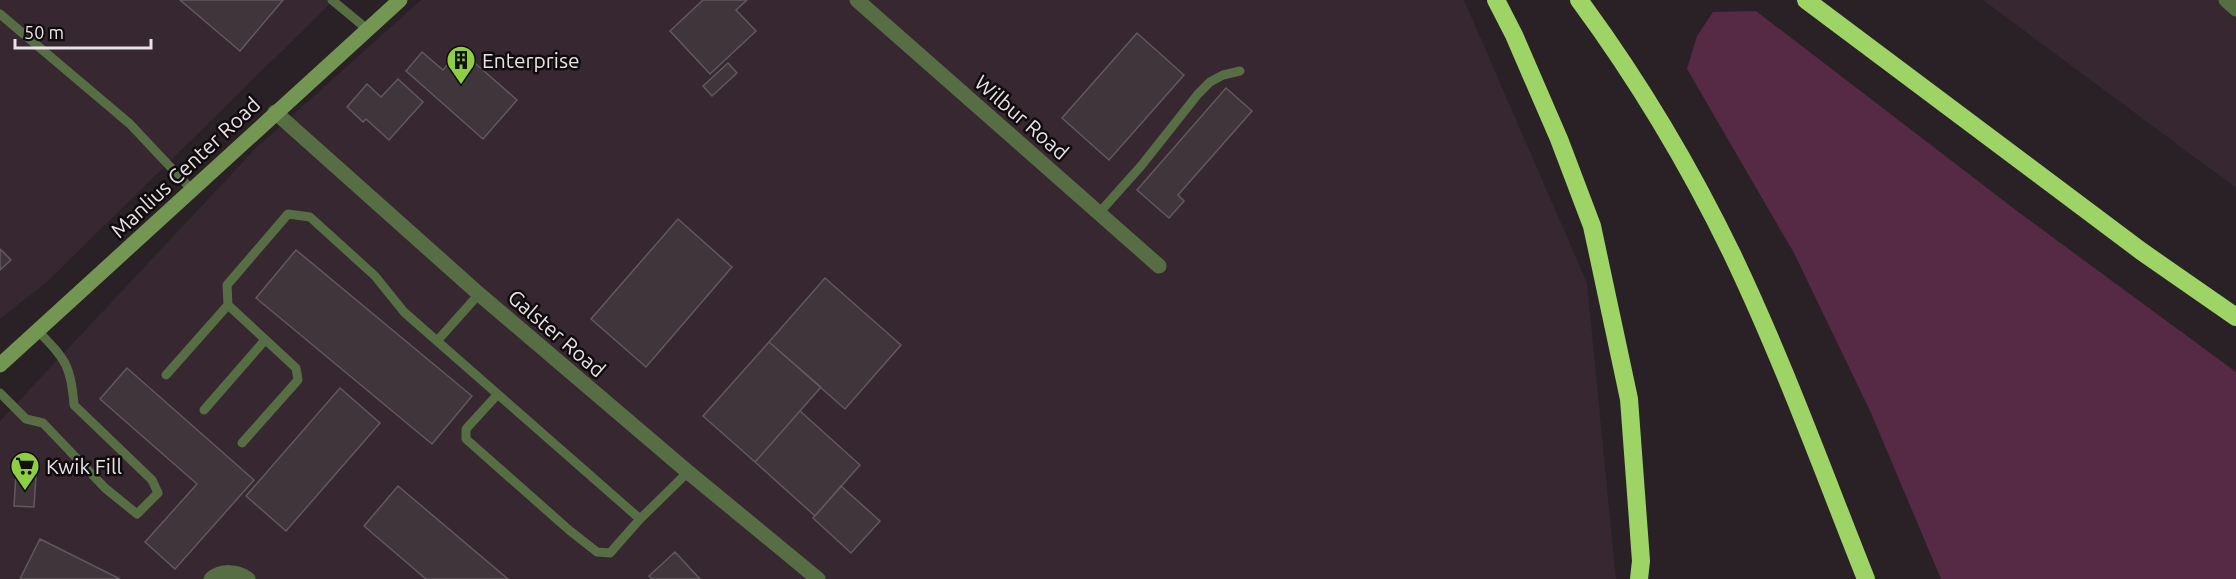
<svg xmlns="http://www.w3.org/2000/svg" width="2236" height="579" font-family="Ubuntu,sans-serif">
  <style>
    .built { fill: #362730 }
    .green { fill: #562944 }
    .building { fill: #3f353b; stroke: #63585e; stroke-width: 1.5 }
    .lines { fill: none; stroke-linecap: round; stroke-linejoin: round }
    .service { stroke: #576d43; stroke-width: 9 }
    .minor { stroke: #576d43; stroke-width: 15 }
    .secondary { stroke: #739752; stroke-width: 15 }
    .motorway { stroke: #9dd465; stroke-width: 18 }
    .labels { text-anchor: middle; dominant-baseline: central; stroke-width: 5; stroke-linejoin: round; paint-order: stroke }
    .poi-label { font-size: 21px; fill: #e9e2e6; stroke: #100c0e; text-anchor: start }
    .street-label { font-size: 21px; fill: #e9e2e6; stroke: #100c0e }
  </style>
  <rect width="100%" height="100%" fill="#292125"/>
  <path class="built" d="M 0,0 L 334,0 L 48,281 L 0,319 Z
    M 421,0 L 1464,0 L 1587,283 L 1616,579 L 0,579 L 0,421 L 256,148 Z
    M 1983,0 L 2236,0 L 2236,188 Z"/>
  <path class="green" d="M 1756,11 L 2021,214 L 2236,372 L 2236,579 L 1941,579 L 1871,413 L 1794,253 L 1687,69 L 1697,36 L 1713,12 Z"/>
  <path class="building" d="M 180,0 L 283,0 L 240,51 Z
    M 703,0 L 747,0 L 736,10 L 756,31 L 710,74 L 670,31 Z
    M 1137,33 L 1184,75 L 1109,160 L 1062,118 Z
    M 460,50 L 517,100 L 483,139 L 406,71 L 422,52 L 443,70 Z
    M 728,63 L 737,73 L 712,96 L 703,86 Z
    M 398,79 L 423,102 L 389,140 L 366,119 L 363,122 L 347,107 L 367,84 L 381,97 Z
    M 1226,88 L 1252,111 L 1178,195 L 1184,201 L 1169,218 L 1137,190 Z
    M 678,219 L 732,267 L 646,367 L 591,319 Z
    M 0,249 L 11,260 L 0,270 Z
    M 296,250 L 472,396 L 432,444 L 256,298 Z
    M 825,278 L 901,345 L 845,409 L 769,342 Z
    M 769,342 L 821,387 L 755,462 L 703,416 Z
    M 127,368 L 254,480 L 175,569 L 145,542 L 197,484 L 100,399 Z
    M 340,388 L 380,423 L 286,531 L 246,496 Z
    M 800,411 L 860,465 L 815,516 L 755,462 Z
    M 16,475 L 36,476 L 34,507 L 14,506 Z
    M 398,486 L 508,579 L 426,579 L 364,526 Z
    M 841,486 L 880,521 L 851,553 L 813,518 Z
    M 40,539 L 120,579 L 20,579 Z
    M 675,552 L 700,579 L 652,579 L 649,576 Z"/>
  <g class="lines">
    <path class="service" d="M 332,0 L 367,29
      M 0,14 L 130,124 L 192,190
      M 1099,213 L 1141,166 L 1198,94 L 1210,82 L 1223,75 L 1240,71
      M 437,341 L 640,519 L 610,553 L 597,552 L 569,530 L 466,439 L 466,429 L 497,395
      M 166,375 L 228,305
      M 0,393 L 26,419 L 43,423 L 105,488 L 137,514 L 158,493 L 152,480 L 74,405 C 71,365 65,359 38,331
      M 204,410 L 265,340
      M 242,443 L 298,380 L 296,368 L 228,305 L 227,285 L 288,214 L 310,217 L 375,276 L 404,312 L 437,341 L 479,294
      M 640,519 L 688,472"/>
    <path class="minor" d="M 857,0 L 1159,266
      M 2226,0 L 2236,9
      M 275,112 L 479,294 L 688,472 L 818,579
      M 211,579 C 222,570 237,571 248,579"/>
    <path class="secondary" d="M 0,365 L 400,0"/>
    <path class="motorway" d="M 1496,0 L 1514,35 L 1559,139 L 1592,226 L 1629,399 L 1641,561 L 1639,579
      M 1579,0 C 1638,80 1690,167 1733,256 C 1783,361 1823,471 1866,579
      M 1806,0 L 2141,251 L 2236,317"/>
  </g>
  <defs>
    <g id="building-pin" transform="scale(1.5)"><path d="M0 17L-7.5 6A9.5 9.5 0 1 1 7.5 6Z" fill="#8ece43" stroke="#100c0e"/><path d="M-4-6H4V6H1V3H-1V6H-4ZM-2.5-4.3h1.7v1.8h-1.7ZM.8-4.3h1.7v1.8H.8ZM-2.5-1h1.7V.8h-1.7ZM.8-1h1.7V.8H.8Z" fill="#111"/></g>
    <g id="supermarket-pin" transform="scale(1.5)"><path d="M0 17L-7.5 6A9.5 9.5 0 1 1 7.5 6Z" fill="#8ece43" stroke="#100c0e"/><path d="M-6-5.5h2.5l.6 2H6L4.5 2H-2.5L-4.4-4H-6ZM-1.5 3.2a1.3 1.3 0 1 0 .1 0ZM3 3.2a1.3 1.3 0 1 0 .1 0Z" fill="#111"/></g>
  </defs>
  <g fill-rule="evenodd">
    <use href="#building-pin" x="461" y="60"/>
    <use href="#supermarket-pin" x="25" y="466"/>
  </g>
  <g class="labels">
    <g class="poi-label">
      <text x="482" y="60">Enterprise</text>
      <text x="46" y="466">Kwik Fill</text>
    </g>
    <g class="street-label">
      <text transform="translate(1022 117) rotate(41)">Wilbur Road</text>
      <text transform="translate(185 167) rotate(-43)">Manlius Center Road</text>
      <text transform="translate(557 333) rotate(41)">Galster Road</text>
    </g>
  </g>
  <path d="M15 39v9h136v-9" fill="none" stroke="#e9e2e6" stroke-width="3"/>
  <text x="24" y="39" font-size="18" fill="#e9e2e6" stroke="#100c0e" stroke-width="4.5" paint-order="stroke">50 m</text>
</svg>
